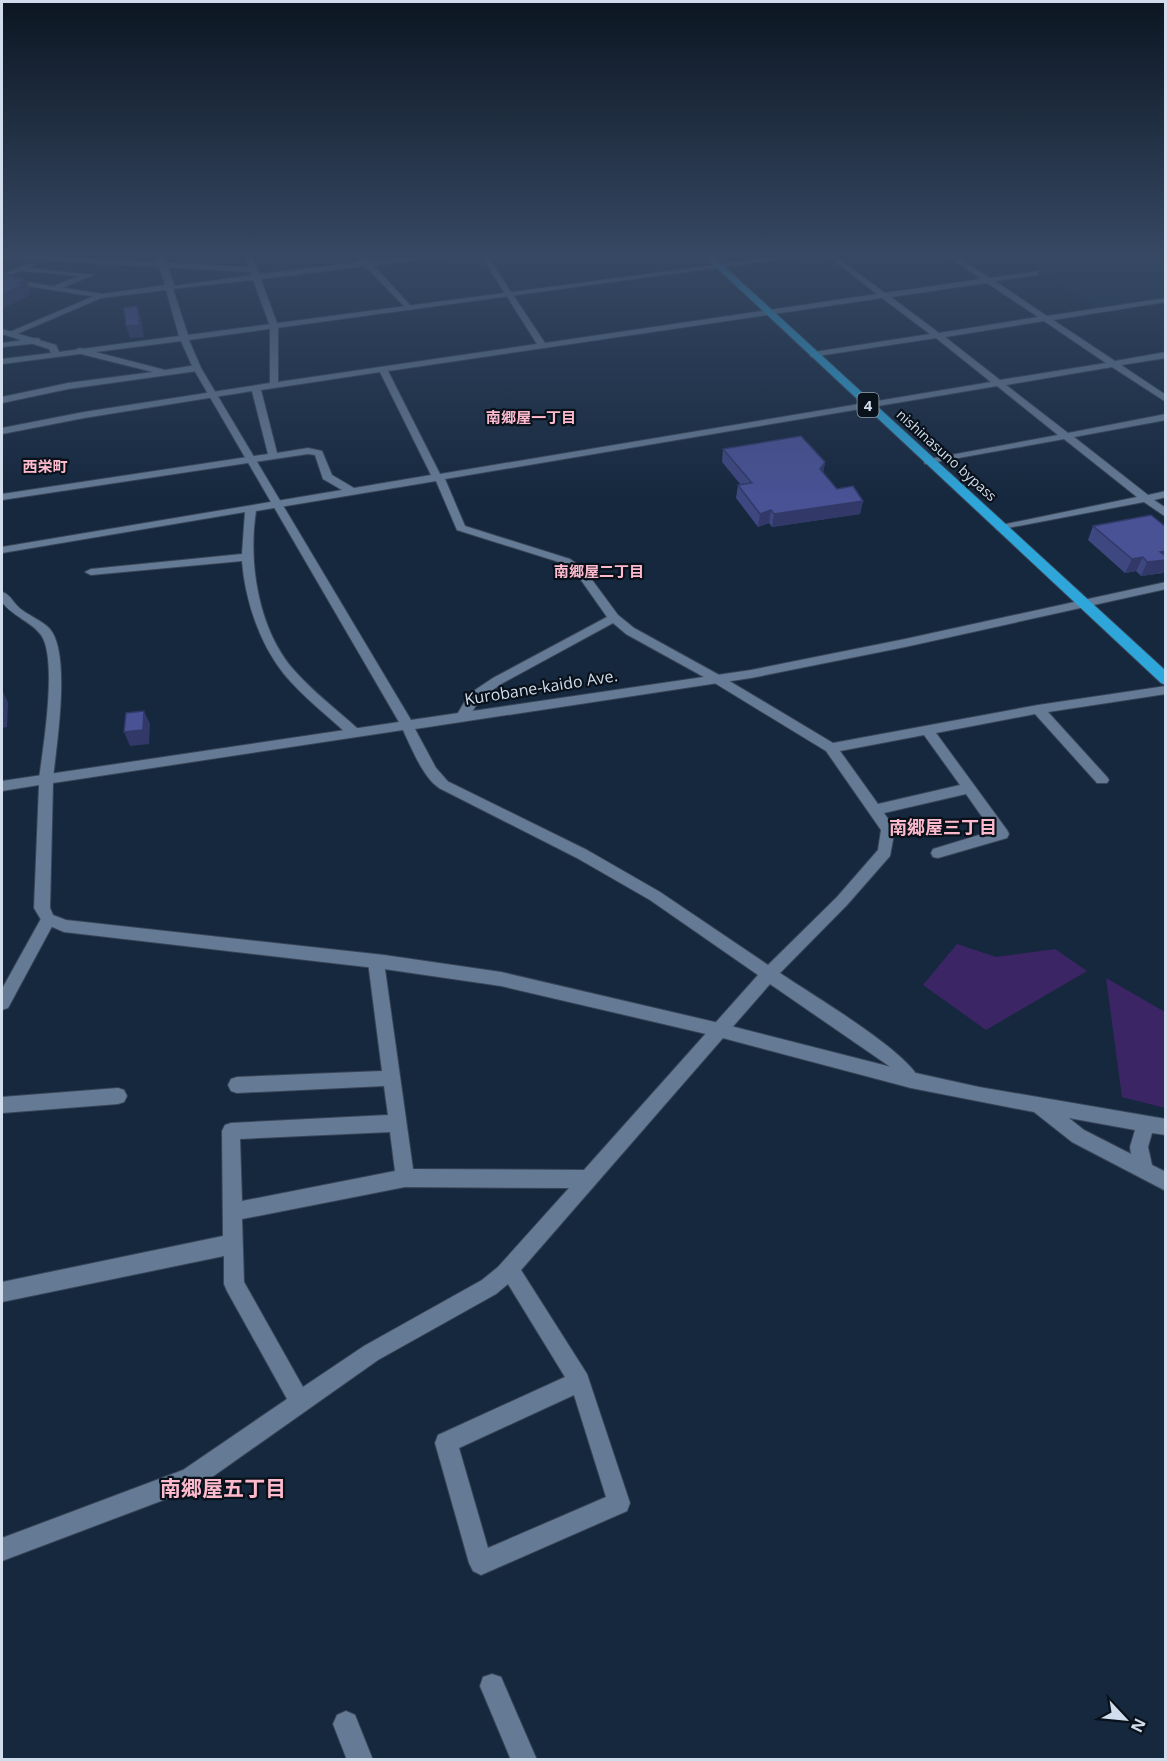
<svg xmlns="http://www.w3.org/2000/svg" width="1167" height="1761" font-family="'Open Sans','Noto Sans JP',sans-serif">
  <style>
    .built { fill: #1a314d }
    .green { fill: #3c2565 }
    .lines { fill: none; stroke-linecap: round; stroke-linejoin: round }
    .street-casing { stroke: #384558; stroke-width: 2 }
    .secondary-casing { stroke: #384558; stroke-width: 2 }
    .highway-casing { stroke: #384558; stroke-width: 2 }
    .street { fill: #657a94; fill-rule: evenodd }
    .secondary { fill: #657a94; fill-rule: evenodd }
    .highway { fill: #2ea6da; fill-rule: evenodd }
    .wall { fill: #3e4780 }
    .shaded-wall { fill: #323968 }
    .building { fill: #485295; stroke: #323968; stroke-width: 1.5 }
    .labels { text-anchor: middle; dominant-baseline: central; stroke-width: 4.5; stroke-linejoin: round; paint-order: stroke }
    .far-street-label { font-size: 14px; fill: #d1ddec; stroke: #09111b }
    .shield { fill: #09111b; stroke: #95a0ad; stroke-width: 1.5 }
    .shield-label { font-size: 15px; font-weight: bold; fill: #d1ddec }
    .far-neighbourhood-label { font-size: 15px; font-weight: bold; fill: #fdbacc; stroke: #09111b }
    .street-label { font-size: 16px; fill: #d1ddec; stroke: #09111b }
    .neighbourhood-label { font-size: 18px; font-weight: bold; fill: #fdbacc; stroke: #09111b }
    .near-neighbourhood-label { font-size: 21px; font-weight: bold; fill: #fdbacc; stroke: #09111b }
  </style>
  <rect width="100%" height="100%" fill="#16283e"/>
  <path class="built" d="M 1017,254 L 1165,254 L 1165,298 L 1098,309 Z"/>
  <path class="green" d="M 957,944 L 996,957 L 1055,949 L 1087,971 L 986,1030 L 923,985 Z
    M 1106,978 L 1165,1012 L 1165,1108 L 1122,1097 Z"/>
  <g class="lines">
    <g class="street-casing">
      <path id="street" d="M 2,254 L 249,267 L 244,254 L 251,254 L 259,274 L 361,262 L 355,254 L 362,254 L 369,261 L 451,254 L 448,256 L 373,265 L 411,306 L 411,310 L 408,310 L 365,266 L 261,279 L 278,326 L 278,382 L 537,344 L 480,254 L 486,254 L 545,343 L 877,294 L 825,254 L 832,254 L 885,293 L 981,279 L 946,254 L 953,254 L 990,278 L 1040,271 L 1037,275 L 995,281 L 1047,316 L 1166,298 L 1166,302 L 1053,320 L 1115,361 L 1166,352 L 1166,358 L 1121,365 L 1166,395 L 1166,402 L 1112,367 L 1006,385 L 1068,433 L 1166,414 L 1166,420 L 1074,437 L 1148,495 L 1166,491 L 1166,497 L 1154,500 L 1166,508 L 1166,517 L 1144,502 L 997,530 L 996,528 L 1001,525 L 1137,497 L 1064,439 L 925,464 L 924,462 L 929,459 L 1058,435 L 997,386 L 445,479 L 465,526 L 570,559 L 584,569 L 618,615 L 634,628 L 721,676 L 833,743 L 1038,705 L 1166,686 L 1166,694 L 1048,712 L 1107,777 L 1109,780 L 1107,783 L 1097,783 L 1035,714 L 936,733 L 1007,830 L 1009,834 L 1007,838 L 938,858 L 933,857 L 931,853 L 933,849 L 992,831 L 966,794 L 884,813 L 895,829 L 890,856 L 847,905 L 780,973 C 812,995 905,1049 920,1080 L 917,1085 L 911,1088 L 905,1085 L 889,1066 L 770,984 L 521,1270 L 587,1374 L 630,1503 L 627,1511 L 481,1575 L 473,1571 L 469,1563 L 435,1443 L 438,1435 L 565,1377 L 508,1284 L 496,1294 L 378,1360 L 198,1487 L 2,1561 L 2,1538 L 183,1470 L 287,1399 L 227,1291 L 224,1284 L 224,1256 L 2,1302 L 2,1282 L 223,1236 L 222,1131 L 225,1125 L 231,1123 L 388,1115 L 384,1086 L 237,1093 L 231,1091 L 228,1085 L 231,1079 L 237,1077 L 382,1071 L 368,962 L 370,957 L 376,955 L 382,957 L 384,962 L 413,1169 L 584,1170 L 758,975 L 650,900 L 577,858 L 439,788 L 437,785 L 439,782 L 449,782 L 587,850 L 660,892 L 768,965 L 837,897 L 878,850 L 881,830 L 826,751 L 713,682 L 626,634 L 613,623 L 501,684 L 479,700 L 467,721 L 457,721 L 455,718 L 469,694 L 493,678 L 607,617 L 576,573 L 562,563 L 457,530 L 436,481 L 256,511 C 248,562 258,628 293,669 C 312,691 336,709 358,729 L 360,732 L 358,735 L 348,735 C 327,715 303,697 284,674 C 259,643 245,599 242,561 L 91,575 L 85,572 L 91,569 L 242,554 L 245,512 L 2,553 L 2,547 L 342,490 L 323,479 L 315,455 L 308,454 L 2,500 L 2,494 L 268,454 L 252,391 L 84,418 L 2,434 L 2,428 L 84,412 L 270,383 L 270,326 L 253,280 L 171,289 L 167,287 L 252,275 L 251,272 L 2,258 ZM 987,283 L 1038,317 L 939,333 L 891,297 ZM 882,298 L 930,334 L 814,352 L 810,355 L 811,357 L 936,338 L 991,382 L 440,474 L 388,371 ZM 1044,321 L 1106,363 L 1000,380 L 945,337 ZM 380,372 L 431,475 L 354,488 L 332,475 L 322,451 L 308,448 L 277,453 L 261,390 ZM 924,735 L 960,785 L 878,804 L 840,751 ZM 390,1132 L 395,1171 L 242,1201 L 240,1139 ZM 405,1187 L 569,1188 L 498,1267 L 482,1280 L 364,1346 L 303,1387 L 244,1282 L 242,1219 ZM 574,1395 L 606,1497 L 488,1548 L 459,1448 Z
        M 30,263 L 34,265 L 30,268 L 94,275 L 59,289 L 55,287 L 56,285 L 79,276 L 21,271 L 2,278 L 2,274 Z
        M 99,294 L 106,296 L 12,336 L 5,334 Z
        M 37,338 L 40,339 L 40,343 L 2,347 L 2,343 Z
        M 80,348 L 165,370 L 197,365 L 201,368 L 197,371 L 68,389 L 2,403 L 2,397 L 68,383 L 153,372 L 77,353 L 77,349 Z
        M 2,592 C 11,594 14,605 22,610 C 30,616 42,621 49,628 C 72,652 56,747 53,779 L 46,784 L 39,779 C 43,748 58,659 41,635 C 32,622 12,616 2,602 Z
        M 48,913 L 53,915 L 56,919 L 8,1008 L 2,1010 L 2,989 L 43,915 Z
        M 118,1088 L 124,1090 L 127,1096 L 124,1102 L 118,1104 L 2,1113 L 2,1097 Z
        M 492,1674 L 501,1677 L 537,1760 L 511,1760 L 480,1686 L 483,1677 Z
        M 346,1711 L 355,1715 L 373,1760 L 347,1760 L 333,1724 L 337,1715 Z"/>
    </g>
    <g class="secondary-casing">
      <path id="secondary" d="M 155,254 L 163,254 L 175,287 L 173,289 L 188,335 L 798,254 L 816,254 L 189,340 L 201,368 L 411,720 L 751,670 L 905,639 L 1166,582 L 1166,589 L 905,647 L 751,678 L 415,729 L 436,768 L 451,785 L 444,790 C 426,785 411,747 403,730 L 53,783 L 50,908 L 53,915 L 66,920 L 384,955 L 501,972 L 719,1023 L 911,1072 L 979,1087 L 1166,1119 L 1166,1135 L 1152,1133 L 1148,1147 L 1152,1165 L 1166,1172 L 1166,1191 L 1072,1142 L 1034,1112 L 911,1088 L 719,1037 L 501,986 L 384,969 L 64,932 L 43,923 L 34,908 L 39,785 L 2,791 L 2,781 L 399,722 L 193,368 L 181,341 L 2,364 L 2,359 L 51,353 L 49,349 L 2,334 L 2,329 L 56,345 L 59,352 L 179,336 L 166,290 L 102,298 L 2,282 L 2,278 L 102,294 L 165,285 ZM 1069,1118 L 1135,1130 L 1130,1147 L 1131,1154 L 1084,1130 Z"/>
    </g>
    <g class="highway-casing">
      <path id="highway" d="M 702,254 L 711,254 L 1166,671 L 1166,685 L 1161,683 Z"/>
    </g>
    <use href="#street" class="street"/>
    <use href="#secondary" class="secondary"/>
    <use href="#highway" class="highway"/>
  </g>
  <path class="wall" d="M 723,449 L 825,462 L 823,472 L 837,489 L 863,501 L 860,514 L 772,527 L 769,523 L 758,527 L 736,498 L 738,485 L 741,485 L 722,462 Z
    M 1093,526 L 1166,527 L 1166,568 L 1163,573 L 1141,576 L 1136,571 L 1125,573 L 1088,540 Z"/>
  <path class="shaded-wall" d="M 26,279 L 31,291 L 27,292 L 29,296 L 2,309 L 2,295 L 19,283 Z
    M 137,306 L 141,318 L 144,337 L 130,338 L 126,326 Z
    M 825,462 L 823,475 L 820,469 Z
    M 863,501 L 860,514 L 772,527 L 774,514 Z
    M 771,510 L 769,523 L 758,527 L 760,514 Z
    M 1166,551 L 1166,568 L 1163,573 L 1141,576 L 1147,562 L 1160,552 Z
    M 1143,557 L 1136,571 L 1125,573 L 1132,559 Z
    M 2,690 L 8,702 L 7,727 L 2,728 Z
    M 144,711 L 150,724 L 149,744 L 130,746 L 124,732 Z"/>
  <path class="building" d="M 2,273 L 26,279 L 19,283 L 24,284 L 2,295 Z
    M 137,306 L 140,325 L 126,326 L 124,308 Z
    M 801,436 L 825,462 L 820,469 L 837,489 L 853,486 L 863,501 L 774,514 L 771,510 L 760,514 L 738,485 L 752,483 L 723,449 Z
    M 1151,515 L 1166,527 L 1166,551 L 1160,552 L 1166,556 L 1166,560 L 1147,562 L 1143,557 L 1132,559 L 1093,526 Z
    M 144,711 L 143,730 L 124,732 L 126,713 Z"/>
  <linearGradient id="sky" x2="0" y2="1"><stop stop-color="#0c1622"/><stop offset="0.51" stop-color="#364863"/><stop offset="1" stop-color="#364863" stop-opacity="0"/></linearGradient>
  <rect width="1167" height="500" fill="url(#sky)"/>
  <g class="labels">
    <g class="far-street-label">
      <text transform="translate(947 455) rotate(42)">nishinasuno bypass</text>
    </g>
    <rect class="shield" x="857.5" y="393" width="21" height="24" rx="4.5"/>
    <g class="shield-label">
      <text x="868" y="405">4</text>
    </g>
    <g class="far-neighbourhood-label">
      <text x="531" y="417">南郷屋一丁目</text>
      <text x="45" y="466">西栄町</text>
      <text x="599" y="571">南郷屋二丁目</text>
    </g>
    <g class="street-label">
      <text transform="translate(541 687) rotate(-9)">Kurobane-kaido Ave.</text>
    </g>
    <g class="neighbourhood-label">
      <text x="943" y="827">南郷屋三丁目</text>
    </g>
    <g class="near-neighbourhood-label">
      <text x="223" y="1488">南郷屋五丁目</text>
    </g>
  </g>
  <rect width="1167" height="1761" fill="none" stroke="#d1ddec" stroke-width="6"/>
  <g transform="translate(1125 1719) rotate(116)" stroke="#09111b" stroke-width="4.5" paint-order="stroke">
  <path d="M0-4.5L10 22L0 15L-10 22Z" fill="#d1ddec"/>
  <text y="-9" font-size="16" font-weight="bold" text-anchor="middle" fill="#d1ddec">N</text>
  </g>
</svg>
